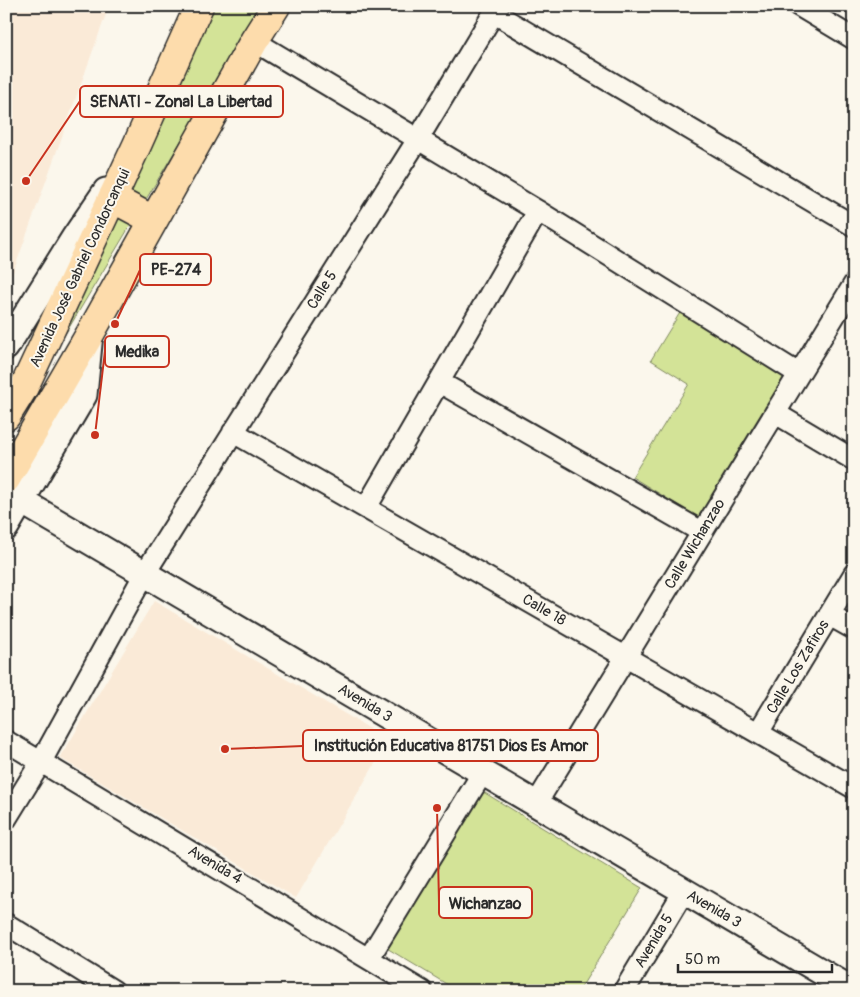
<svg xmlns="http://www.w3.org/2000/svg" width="860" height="997" font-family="Pangolin,sans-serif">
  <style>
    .built { fill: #faead7 }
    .green { fill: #d3e397; stroke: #7f8761 }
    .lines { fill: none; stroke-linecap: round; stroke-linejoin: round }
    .minor-casing { stroke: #2b2b2b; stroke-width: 24 }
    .tertiary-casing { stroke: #2b2b2b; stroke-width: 29 }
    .primary-casing { stroke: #2b2b2b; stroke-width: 31 }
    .trunk-casing { stroke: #2b2b2b; stroke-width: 31 }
    .minor { stroke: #fbf7ec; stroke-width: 20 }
    .tertiary { stroke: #fbf7ec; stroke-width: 25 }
    .primary { stroke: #fddcac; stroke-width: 28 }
    .trunk { stroke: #fddcac; stroke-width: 28 }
    .labels { text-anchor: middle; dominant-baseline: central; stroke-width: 4; stroke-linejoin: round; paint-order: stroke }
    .street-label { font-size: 15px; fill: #2b2b2b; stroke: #fbf7ec }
    .leader { fill: none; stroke: #c8321e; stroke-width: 2 }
    .callout-dot { fill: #c8321e; stroke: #fbf7ec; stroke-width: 2 }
    .callout { fill: #fbf7ec; stroke: #c8321e; stroke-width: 2 }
    .callout-label { font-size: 16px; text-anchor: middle; font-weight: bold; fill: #2b2b2b }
  </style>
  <rect width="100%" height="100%" fill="#fbf7ec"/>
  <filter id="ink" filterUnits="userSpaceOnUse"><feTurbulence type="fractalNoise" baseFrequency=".02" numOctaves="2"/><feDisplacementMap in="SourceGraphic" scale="10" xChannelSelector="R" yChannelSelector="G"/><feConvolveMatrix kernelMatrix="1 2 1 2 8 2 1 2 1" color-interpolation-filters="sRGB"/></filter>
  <g filter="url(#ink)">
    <path class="built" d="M 6,6 L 109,6 L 6,292 Z
      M 154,601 L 389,740 L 296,898 L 60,758 Z"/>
    <path class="green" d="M 209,6 L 262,6 L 49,361 Z
      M 681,311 L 788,378 L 701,519 L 632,477 L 689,384 L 651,360 Z
      M 480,790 L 642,888 L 579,991 L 458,991 L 385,947 Z"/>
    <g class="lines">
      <g class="minor-casing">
        <path id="minor" d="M 799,6 L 854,39
          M 494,13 L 854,226
          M 254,41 L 538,211 L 799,374
          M 439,382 L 702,532
          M 775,413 L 854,460
          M 233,432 L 854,788
          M 366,508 L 538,211
          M 829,615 L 854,629
          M 758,733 L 854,574
          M 6,741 L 422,991
          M 536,804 L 854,284
          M 6,819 L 41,762 L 145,573 L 418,139 L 498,6
          M 6,924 L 114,991
          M 369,958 L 483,772
          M 624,991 L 684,891"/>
      </g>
      <g class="tertiary-casing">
        <path id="tertiary" d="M 6,347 L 74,238 L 106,191
          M 6,492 L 854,991
          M 6,527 L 84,395 L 90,334"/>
      </g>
      <g class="primary-casing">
        <path id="primary" d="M 112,198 L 153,220"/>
      </g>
      <g class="trunk-casing">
        <path id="trunk" d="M 6,416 L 24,387 L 137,145 L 199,6
          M 6,479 L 90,334 L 254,41 L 276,6"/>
      </g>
      <use href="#minor" class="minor"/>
      <use href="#tertiary" class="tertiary"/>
      <use href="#primary" class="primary"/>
      <use href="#trunk" class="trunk"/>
    </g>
  </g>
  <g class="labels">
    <g class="street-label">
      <text transform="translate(80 268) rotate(-65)">Avenida José Gabriel Condorcanqui</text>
      <text transform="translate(322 290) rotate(-58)">Calle 5</text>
      <text transform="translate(695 544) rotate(-59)">Calle Wichanzao</text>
      <text transform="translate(544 610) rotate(30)">Calle 18</text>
      <text transform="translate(798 667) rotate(-59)">Calle Los Zafiros</text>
      <text transform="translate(365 703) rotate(31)">Avenida 3</text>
      <text transform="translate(215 865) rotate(31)">Avenida 4</text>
      <text transform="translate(714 909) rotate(30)">Avenida 3</text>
      <text transform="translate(654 941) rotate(-59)">Avenida 5</text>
    </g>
  </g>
  <path class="leader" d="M26 181L80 101M115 324L140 270M95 435L105 351M225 749L303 746M437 808L439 903"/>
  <g class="callout-dot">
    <circle cx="26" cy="181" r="5"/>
    <circle cx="115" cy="324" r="5"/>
    <circle cx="95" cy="435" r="5"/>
    <circle cx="225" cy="749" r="5"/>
    <circle cx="437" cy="808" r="5"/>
  </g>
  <g class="callout">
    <rect x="80" y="86" width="203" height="31" rx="5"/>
    <rect x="140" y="254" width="71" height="31" rx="5"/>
    <rect x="105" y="336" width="64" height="31" rx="5"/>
    <rect x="303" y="730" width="295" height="31" rx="5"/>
    <rect x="439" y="887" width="93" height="31" rx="5"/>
  </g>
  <g class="callout-label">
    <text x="181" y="107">SENATI - Zonal La Libertad</text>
    <text x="176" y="275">PE-274</text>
    <text x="137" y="357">Medika</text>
    <text x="451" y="751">Institución Educativa 81751 Dios Es Amor</text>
    <text x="485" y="909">Wichanzao</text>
  </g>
  <rect width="860" height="997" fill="none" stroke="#fbf7ec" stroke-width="25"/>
  <rect x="12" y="12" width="835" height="972" fill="none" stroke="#2b2b2b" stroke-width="2" filter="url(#ink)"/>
  <path d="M678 964v8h154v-8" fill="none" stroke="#2b2b2b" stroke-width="2.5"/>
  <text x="685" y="964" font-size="15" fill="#2b2b2b" stroke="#fbf7ec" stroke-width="4" paint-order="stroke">50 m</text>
</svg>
